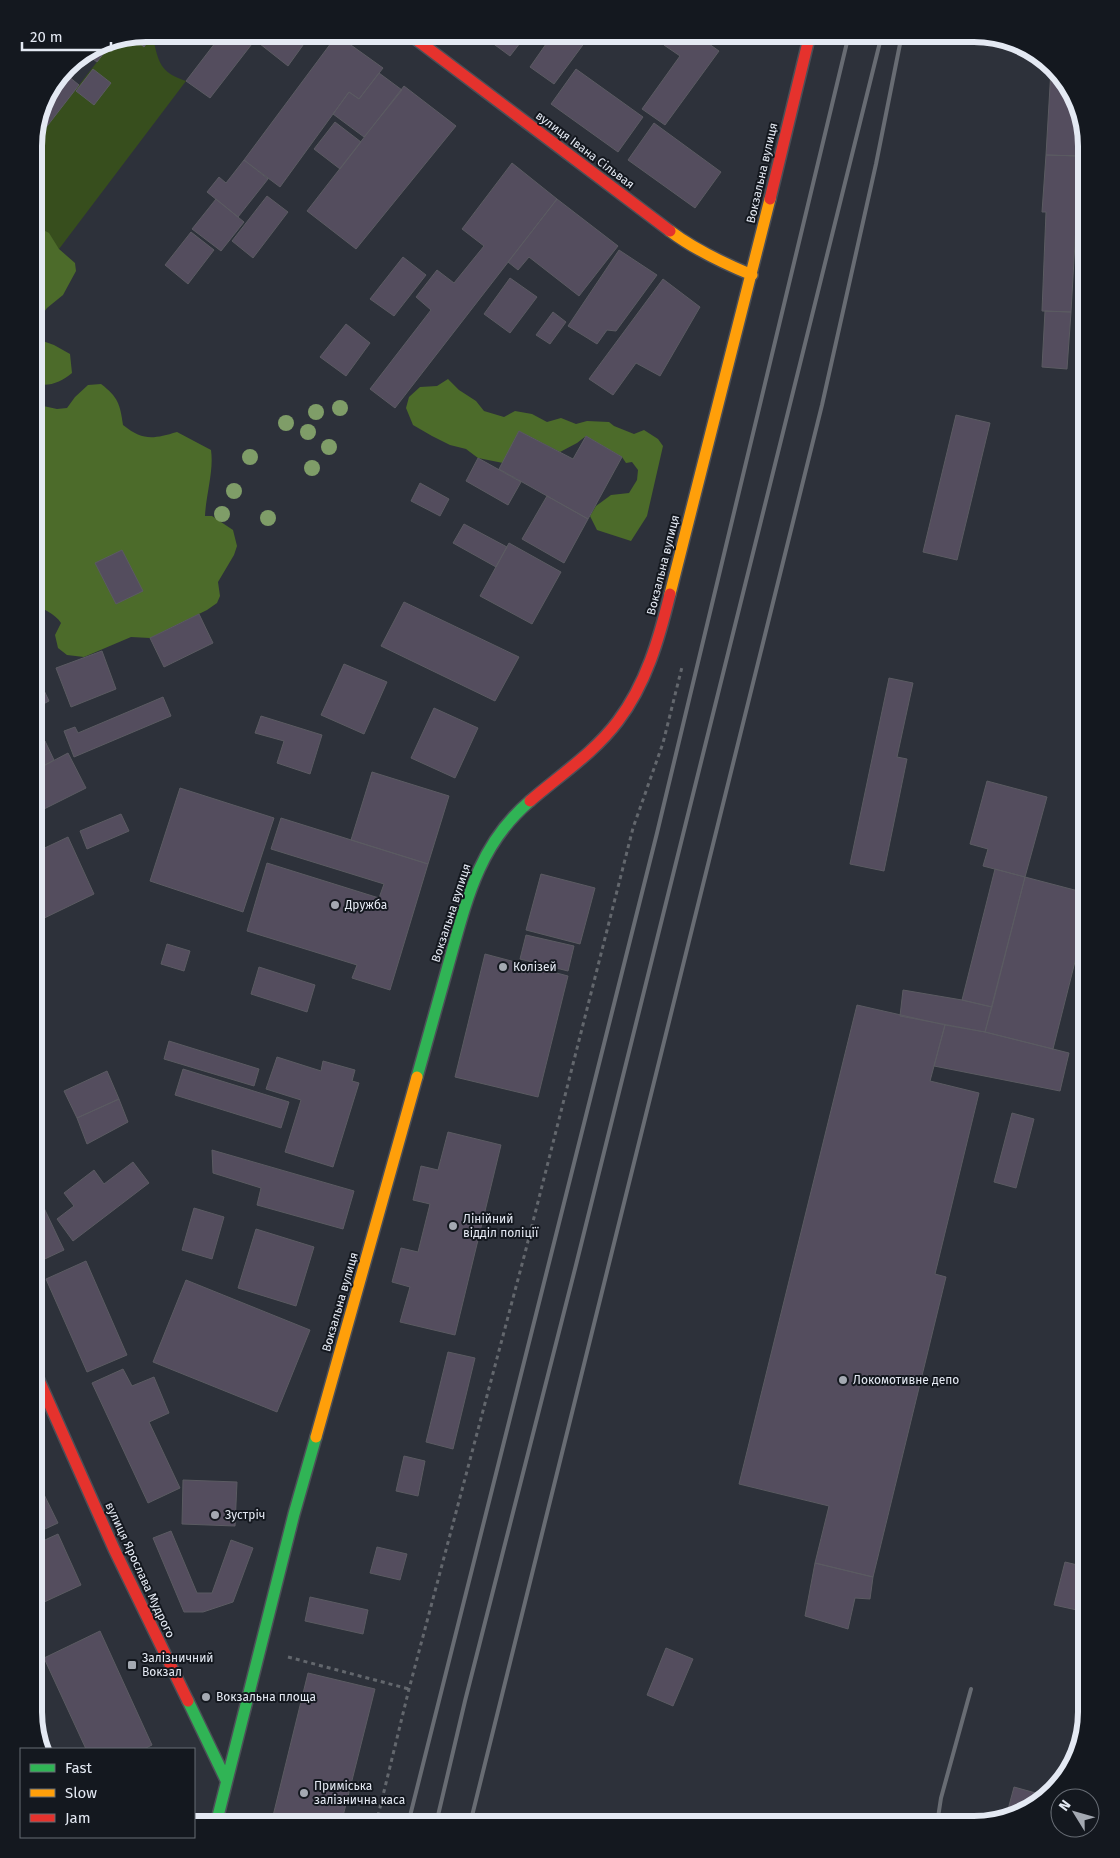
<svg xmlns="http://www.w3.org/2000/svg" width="1120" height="1858" font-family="'Fira Sans',sans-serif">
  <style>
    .green { fill: #374e1d }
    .forest { fill: #4c6b2a }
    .building { fill: #544d5e; stroke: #5b5b62 }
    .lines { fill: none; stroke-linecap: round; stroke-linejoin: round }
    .fast-casing { stroke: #4c4f57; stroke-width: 14 }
    .slow-casing { stroke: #4c4f57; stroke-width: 14 }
    .jam-casing { stroke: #4c4f57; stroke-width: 14 }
    .path { stroke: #63676d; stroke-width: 3; stroke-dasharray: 4 4; stroke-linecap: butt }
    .fast { stroke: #30b455; stroke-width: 11 }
    .slow { stroke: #ff9f0a; stroke-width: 11 }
    .jam { stroke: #e5322d; stroke-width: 11 }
    .rail { stroke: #686c73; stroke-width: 4 }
    .tree { fill: #7f9d68 }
    .poi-dot { fill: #a4a9b2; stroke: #14181f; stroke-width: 2 }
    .labels { text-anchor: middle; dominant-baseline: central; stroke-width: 4; stroke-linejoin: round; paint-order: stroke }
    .street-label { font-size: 12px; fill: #e4e9f3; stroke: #14181f }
    .poi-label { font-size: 12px; fill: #e4e9f3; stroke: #14181f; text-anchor: start }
    .rim { fill: none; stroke: #e4e9f3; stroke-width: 6 }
  </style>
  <rect width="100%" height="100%" fill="#2d313a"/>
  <path class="green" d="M 132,37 L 144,46 L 150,40 L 154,42 C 159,66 163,73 186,81 L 59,249 L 34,226 L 34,143 L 114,40 Z"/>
  <path class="forest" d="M 34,225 L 49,233 L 59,249 L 75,263 L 76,271 L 63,295 L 47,308 L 36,323 L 40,340 L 54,345 L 70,354 L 72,373 C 61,382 48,388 34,383 Z
    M 448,379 L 459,390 L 476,401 L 484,411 L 504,417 L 515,411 L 532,414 L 547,422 L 561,418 L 576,424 L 587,421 L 609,422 L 614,426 L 634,434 L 644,430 L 658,439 L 663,446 L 647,516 L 631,541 L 597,530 L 590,516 L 596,506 L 611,495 L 629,493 L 637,480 L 638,470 L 632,462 L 626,463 L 622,457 L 586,436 L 577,443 L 560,452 L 519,431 L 503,463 L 478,458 L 466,449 L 450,445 L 432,436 L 413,425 L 406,408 L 409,397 L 420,387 L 437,386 Z
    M 101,384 C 118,397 120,404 123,425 C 143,441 153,439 177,432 L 211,450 C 214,471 206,494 205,516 L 212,516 L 233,530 L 237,546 L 234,555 L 218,582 L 220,596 L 217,603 L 207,610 L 150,638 L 131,637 L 84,657 L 67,655 L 58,648 L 55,635 L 61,623 C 55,613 42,610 34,602 L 34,404 L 57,409 L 67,408 L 75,397 L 88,385 Z"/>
  <path class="building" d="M 146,34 L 154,34 L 144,47 L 132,37 Z
    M 222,34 L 311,34 L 288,66 L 255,40 L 210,98 L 186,81 Z
    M 480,34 L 527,34 L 510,56 Z
    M 553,34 L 591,34 L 554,84 L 530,67 Z
    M 672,34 L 695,34 L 719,51 L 665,125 L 642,109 L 680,56 L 664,45 Z
    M 337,35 L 383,68 L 359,99 L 349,92 L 280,187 L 244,160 Z
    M 114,40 L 97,62 L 86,54 L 103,42 Z
    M 93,69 L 111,83 L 94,105 L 76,91 Z
    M 576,69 L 643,117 L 618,152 L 551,104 Z
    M 1051,69 L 1075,96 L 1082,128 L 1080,156 L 1046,155 Z
    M 63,72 L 79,85 L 34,143 L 45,97 Z
    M 379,73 L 402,90 L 364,137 L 333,114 L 349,92 L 359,99 Z
    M 404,86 L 456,126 L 356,249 L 307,211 Z
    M 335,122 L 361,142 L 340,169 L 314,149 Z
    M 654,123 L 721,172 L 695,208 L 628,160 Z
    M 1046,155 L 1080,156 L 1071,312 L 1042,311 L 1046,212 L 1042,212 Z
    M 244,160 L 268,179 L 238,217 L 207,192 L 219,177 L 226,183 Z
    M 512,163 L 557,199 L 395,408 L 370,389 L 431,310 L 416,297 L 437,270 L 454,283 L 484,246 L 462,229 Z
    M 267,196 L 288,212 L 253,258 L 232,241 Z
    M 216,199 L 244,222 L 221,251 L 192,229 Z
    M 557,199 L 618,246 L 579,296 L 529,257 L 518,270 L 508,262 Z
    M 191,232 L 214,250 L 188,284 L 165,265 Z
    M 619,250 L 657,275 L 616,331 L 607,330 L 597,344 L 568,326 Z
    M 403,257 L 426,275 L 394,316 L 370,299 Z
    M 510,278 L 537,297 L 510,333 L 484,314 Z
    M 663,279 L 700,307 L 660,376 L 636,363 L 613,395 L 589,379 Z
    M 1045,311 L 1071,312 L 1067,369 L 1042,367 Z
    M 553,312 L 566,322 L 550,344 L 536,335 Z
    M 346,324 L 370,343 L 346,376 L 320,357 Z
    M 956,415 L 990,423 L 957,560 L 923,552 Z
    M 519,431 L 573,459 L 586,436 L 622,457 L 588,519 L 499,469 Z
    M 478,458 L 521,482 L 508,505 L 466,481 Z
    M 420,483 L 449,499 L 440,516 L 411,501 Z
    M 547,496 L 588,519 L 564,563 L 522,539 Z
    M 464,524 L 507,547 L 496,567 L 453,543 Z
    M 509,543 L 561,572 L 532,624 L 480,596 Z
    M 122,550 L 143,591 L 116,604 L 95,563 Z
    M 404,602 L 519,657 L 495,701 L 381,646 Z
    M 34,605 L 44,627 L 34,631 Z
    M 199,614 L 213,643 L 164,667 L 150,638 Z
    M 102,651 L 116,689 L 71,707 L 56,668 Z
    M 344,664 L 387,682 L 364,734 L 321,715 Z
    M 889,678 L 913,683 L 897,757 L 907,759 L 884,871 L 850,864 Z
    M 40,682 L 49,701 L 34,709 L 34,685 Z
    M 163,697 L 171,716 L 74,757 L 64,731 L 75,727 L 78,733 Z
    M 434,708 L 478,728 L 455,778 L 411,758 Z
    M 261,716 L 322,735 L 310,774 L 277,763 L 284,741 L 255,733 Z
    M 45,741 L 54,760 L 34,771 L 34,747 Z
    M 68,753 L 86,788 L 34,814 L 34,771 Z
    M 372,772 L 449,796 L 428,864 L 351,840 Z
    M 987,781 L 1047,797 L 1025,877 L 983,866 L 988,849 L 970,844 Z
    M 180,788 L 274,818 L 243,912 L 150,881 Z
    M 121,814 L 129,831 L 87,849 L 80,831 Z
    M 281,818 L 428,864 L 390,990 L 352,978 L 357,965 L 247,931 L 267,863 L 379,898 L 384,884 L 271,849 Z
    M 68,837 L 94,894 L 34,923 L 34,853 Z
    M 995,869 L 1025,877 L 992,1007 L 962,1000 Z
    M 541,874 L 595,888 L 580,944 L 526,930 Z
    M 1025,877 L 1086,893 L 1086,918 L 1053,1049 L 985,1032 Z
    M 526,935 L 574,946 L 568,971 L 520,959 Z
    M 167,944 L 190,951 L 184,971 L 161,964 Z
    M 485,954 L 568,976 L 538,1097 L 455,1077 Z
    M 259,967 L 315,985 L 307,1012 L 251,994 Z
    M 903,990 L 962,1000 L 992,1007 L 985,1032 L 900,1016 Z
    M 857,1005 L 945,1025 L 930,1081 L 979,1093 L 935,1274 L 946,1277 L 873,1577 L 815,1563 L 829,1506 L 739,1484 Z
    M 945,1025 L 985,1032 L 1069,1053 L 1060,1091 L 934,1066 Z
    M 34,1040 L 39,1051 L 34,1053 Z
    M 169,1041 L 259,1069 L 254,1086 L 164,1059 Z
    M 277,1057 L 321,1071 L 323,1061 L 355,1070 L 352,1081 L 359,1083 L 333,1167 L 285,1152 L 301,1100 L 266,1089 Z
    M 183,1069 L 289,1102 L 281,1128 L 175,1095 Z
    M 107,1071 L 119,1099 L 77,1118 L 64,1091 Z
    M 119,1099 L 128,1122 L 87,1144 L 77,1118 Z
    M 1012,1113 L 1034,1119 L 1016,1188 L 994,1182 Z
    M 448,1132 L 501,1145 L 455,1335 L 400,1322 L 410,1287 L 392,1282 L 401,1248 L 418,1252 L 430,1204 L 413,1200 L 421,1166 L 438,1170 Z
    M 212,1150 L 354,1191 L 343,1229 L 257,1205 L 261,1188 L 213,1173 Z
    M 133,1162 L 149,1183 L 73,1241 L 57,1219 L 74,1206 L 64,1193 L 94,1170 L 104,1184 Z
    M 34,1187 L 64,1250 L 34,1264 Z
    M 194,1208 L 224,1217 L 212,1259 L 182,1250 Z
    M 256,1229 L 314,1247 L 296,1306 L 238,1288 Z
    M 86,1261 L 127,1355 L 87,1372 L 46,1279 Z
    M 186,1280 L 310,1330 L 277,1412 L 153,1362 Z
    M 448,1352 L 475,1358 L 453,1449 L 426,1442 Z
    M 123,1369 L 132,1386 L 154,1377 L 169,1413 L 149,1422 L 180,1488 L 148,1503 L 92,1383 Z
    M 404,1456 L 425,1461 L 418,1496 L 396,1491 Z
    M 34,1474 L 58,1523 L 34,1534 Z
    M 183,1480 L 237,1482 L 235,1526 L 182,1524 Z
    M 171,1531 L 197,1593 L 212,1593 L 231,1540 L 253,1548 L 233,1602 L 203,1612 L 184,1612 L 153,1538 Z
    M 58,1534 L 81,1585 L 42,1603 L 34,1586 L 34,1545 Z
    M 377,1547 L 407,1554 L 400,1580 L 370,1573 Z
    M 1065,1562 L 1086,1567 L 1086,1612 L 1054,1605 Z
    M 815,1563 L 873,1577 L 870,1599 L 855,1598 L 848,1629 L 805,1616 Z
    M 310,1597 L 368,1610 L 363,1634 L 305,1621 Z
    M 100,1631 L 152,1745 L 144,1749 L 86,1749 L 44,1658 Z
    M 666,1648 L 693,1659 L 673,1706 L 647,1695 Z
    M 308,1673 L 375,1689 L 341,1824 L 271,1824 Z
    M 1086,1711 L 1086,1712 L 1078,1744 L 1076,1744 Z
    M 38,1730 L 53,1749 L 42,1749 Z
    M 1014,1787 L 1043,1795 L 1024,1813 L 1006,1817 Z"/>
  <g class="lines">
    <g class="fast-casing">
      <path id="fast" d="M 1086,468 L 1084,506 L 1086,521
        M 417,1077 C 427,1040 438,1003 448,966 C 466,902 478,845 530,801
        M 188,1701 L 226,1780
        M 216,1824 L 294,1514 L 316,1437"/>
    </g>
    <g class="slow-casing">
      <path id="slow" d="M 670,231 C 695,250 723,263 752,275
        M 670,594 L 770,199
        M 316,1437 L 417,1077"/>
    </g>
    <g class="jam-casing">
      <path id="jam" d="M 409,34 L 670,231
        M 770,199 L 810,34
        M 530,801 C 560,775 594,753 618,721 C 646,684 659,639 670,594
        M 34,1369 L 114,1549 L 188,1701"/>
    </g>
    <path class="path" d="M 288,1657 L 409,1689
      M 376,1824 L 409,1689 L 525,1253 L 633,828 L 663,743 L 682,667"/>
    <use href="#fast" class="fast"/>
    <use href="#slow" class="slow"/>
    <use href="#jam" class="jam"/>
    <path class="rail" d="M 408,1824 L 657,833 L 849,34
      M 436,1824 L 465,1701 L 576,1265 L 882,34
      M 470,1824 L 822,405 L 876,164 L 902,34
      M 937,1824 L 941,1798 L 971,1689"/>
  </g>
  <g class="tree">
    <circle cx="340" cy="408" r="8"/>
    <circle cx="316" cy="412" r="8"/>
    <circle cx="286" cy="423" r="8"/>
    <circle cx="308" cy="432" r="8"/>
    <circle cx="329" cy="447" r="8"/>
    <circle cx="250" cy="457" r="8"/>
    <circle cx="312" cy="468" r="8"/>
    <circle cx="234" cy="491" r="8"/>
    <circle cx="222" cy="514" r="8"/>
    <circle cx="268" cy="518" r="8"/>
  </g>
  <g class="poi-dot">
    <circle cx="335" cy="905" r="5"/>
    <circle cx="503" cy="967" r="5"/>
    <circle cx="453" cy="1226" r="5"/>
    <circle cx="843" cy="1380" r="5"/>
    <circle cx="215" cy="1515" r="5"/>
    <rect x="127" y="1660" width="10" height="10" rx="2.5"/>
    <circle cx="206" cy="1697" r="5"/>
    <circle cx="304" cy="1793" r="5"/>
  </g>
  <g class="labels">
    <g class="street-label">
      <text transform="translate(585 150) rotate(37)">вулиця Івана Сільвая</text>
      <text transform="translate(762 173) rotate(-77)">Вокзальна вулиця</text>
      <text transform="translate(663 565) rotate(-76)">Вокзальна вулиця</text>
      <text transform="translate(451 913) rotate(-72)">Вокзальна вулиця</text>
      <text transform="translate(340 1302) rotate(-74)">Вокзальна вулиця</text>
      <text transform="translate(140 1570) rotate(65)">вулиця Ярослава Мудрого</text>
    </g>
    <g class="poi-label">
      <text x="345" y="905">Дружба</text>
      <text x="513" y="967">Колізей</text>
      <text x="463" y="1219">Лінійний<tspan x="463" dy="14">відділ поліції</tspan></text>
      <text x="853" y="1380">Локомотивне депо</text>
      <text x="225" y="1515">Зустріч</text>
      <text x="142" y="1658">Залізничний<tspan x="142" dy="14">Вокзал</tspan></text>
      <text x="216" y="1697">Вокзальна площа</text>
      <text x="314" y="1786">Приміська<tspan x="314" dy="14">залізнична каса</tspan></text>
    </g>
  </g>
  <path d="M0 0H1120V1858H0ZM146 42H974A104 104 0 0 1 1078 146V1712A104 104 0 0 1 974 1816H146A104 104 0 0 1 42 1712V146A104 104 0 0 1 146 42Z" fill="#14181f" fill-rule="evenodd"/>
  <path class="rim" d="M146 42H974A104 104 0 0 1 1078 146V1712A104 104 0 0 1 974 1816H146A104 104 0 0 1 42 1712V146A104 104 0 0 1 146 42Z"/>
  <rect x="20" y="1748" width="175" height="90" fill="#14181f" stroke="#676c74"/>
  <rect x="30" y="1764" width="25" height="8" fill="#30b455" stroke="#676c74"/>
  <text x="65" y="1773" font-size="15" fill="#e4e9f3">Fast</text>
  <rect x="30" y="1789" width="25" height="8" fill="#ff9f0a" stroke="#676c74"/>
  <text x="65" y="1798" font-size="15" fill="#e4e9f3">Slow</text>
  <rect x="30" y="1814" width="25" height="8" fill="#e5322d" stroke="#676c74"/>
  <text x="65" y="1823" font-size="15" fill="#e4e9f3">Jam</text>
  <g transform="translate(1075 1813) rotate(307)"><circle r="24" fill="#14181f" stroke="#676c74"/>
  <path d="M0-4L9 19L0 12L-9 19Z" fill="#a4a9b2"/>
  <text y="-8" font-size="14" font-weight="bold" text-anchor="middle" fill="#e4e9f3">N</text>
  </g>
  <path d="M22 42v8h89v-8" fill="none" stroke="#e4e9f3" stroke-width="2.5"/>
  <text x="30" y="42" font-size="15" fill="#e4e9f3" stroke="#14181f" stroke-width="4" paint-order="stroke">20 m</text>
</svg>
